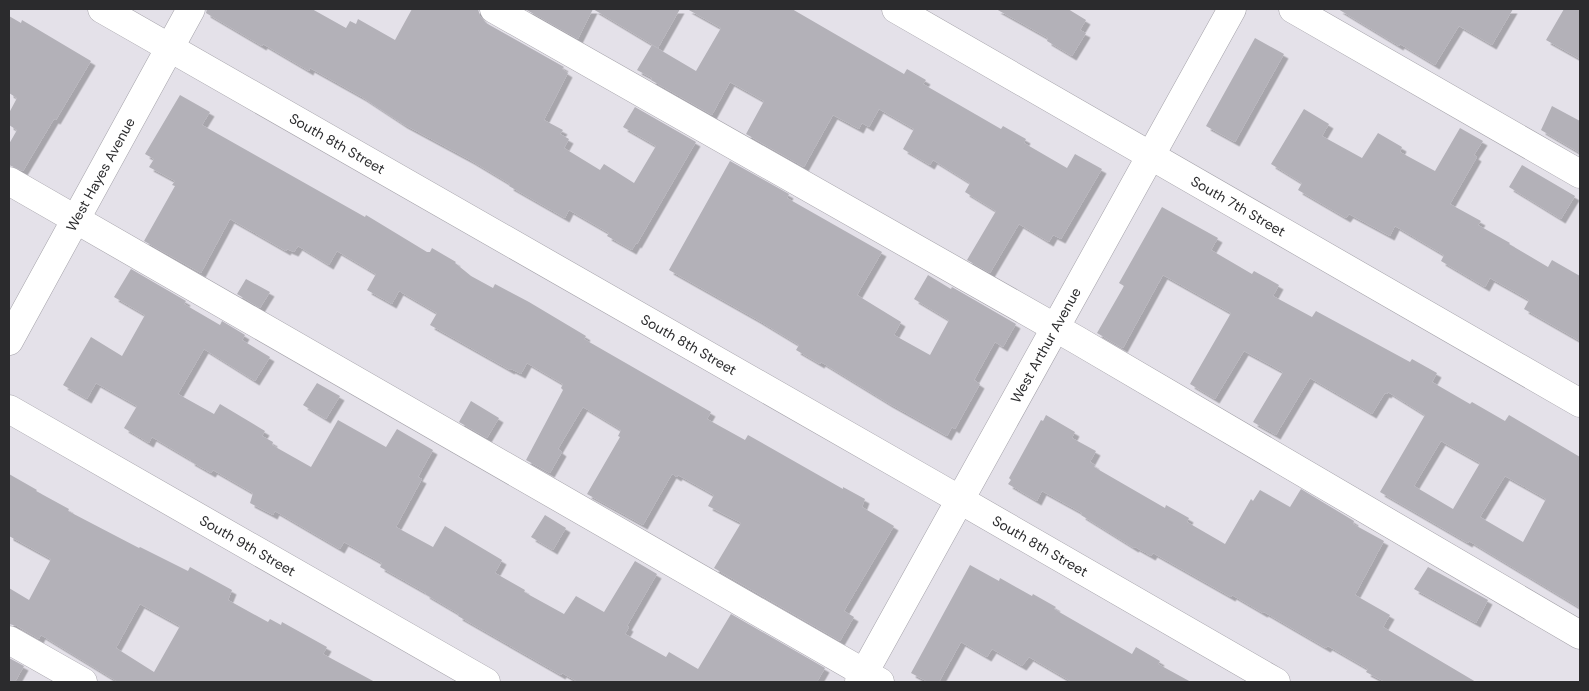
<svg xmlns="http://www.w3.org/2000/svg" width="1589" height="691" font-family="'DM Sans',sans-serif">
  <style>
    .building { fill: #b3b1b8; fill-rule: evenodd; filter: url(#shadow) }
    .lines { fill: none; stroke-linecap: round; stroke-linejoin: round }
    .minor-casing { stroke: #a3a1a8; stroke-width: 29 }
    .minor { stroke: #fff; stroke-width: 28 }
    .labels { text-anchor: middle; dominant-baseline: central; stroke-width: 4.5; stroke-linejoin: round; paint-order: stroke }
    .street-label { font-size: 14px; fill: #2b2b2d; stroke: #fff }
  </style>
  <defs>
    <filter id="shadow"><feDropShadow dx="4.5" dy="4.5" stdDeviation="0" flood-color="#0004"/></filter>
  </defs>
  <rect width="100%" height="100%" fill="#e4e1e9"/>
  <path class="building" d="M 207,9 L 312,9 L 346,28 L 350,21 L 356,24 L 358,19 L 395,40 L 412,9 L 478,9 L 480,16 L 486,23 L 564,67 L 562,69 L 568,73 L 544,120 L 563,130 L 560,134 L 569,139 L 564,148 L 600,170 L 604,164 L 634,183 L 656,146 L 623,127 L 635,107 L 696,142 L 637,244 L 636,243 L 632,250 L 607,236 L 609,233 L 569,210 L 565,218 L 509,186 L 510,184 L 470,160 L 403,124 L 362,97 L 310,68 L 309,71 L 263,44 L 262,46 L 206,13 Z
    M 525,9 L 680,9 L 658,48 L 593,9 L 578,39 Z
    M 687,9 L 792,9 L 904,74 L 907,69 L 926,80 L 923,84 L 1001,129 L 1003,126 L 1026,139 L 1024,143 L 1067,168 L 1075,154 L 1102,169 L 1061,239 L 1053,235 L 1049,242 L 1019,224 L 990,273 L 967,260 L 996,211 L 965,192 L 970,183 L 933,160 L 930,165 L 903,149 L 914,129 L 879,109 L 869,127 L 862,123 L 859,129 L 833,115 L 804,167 L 746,134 L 764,101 L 730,82 L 712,115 L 651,80 L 652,78 L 637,70 L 652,45 L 696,71 L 721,28 Z
    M 996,9 L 1068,9 L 1086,20 L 1080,30 L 1086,33 L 1072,56 L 1047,41 L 1048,38 Z
    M 1338,9 L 1513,9 L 1492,45 L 1459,26 L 1435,65 L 1400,44 L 1399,46 Z
    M 1564,9 L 1580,9 L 1580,59 L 1546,40 Z
    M 9,16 L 21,23 L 22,20 L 91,61 L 56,120 L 54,119 L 23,171 L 9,165 L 9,144 L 17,130 L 9,125 L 9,113 L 17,98 L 9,93 Z
    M 1255,38 L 1284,54 L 1235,142 L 1206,126 Z
    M 180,95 L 210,112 L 202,125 L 365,217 L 366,215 L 427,252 L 430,252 L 432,248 L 456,262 L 455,263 L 471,276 L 493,288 L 495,284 L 529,302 L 586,336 L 584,339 L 711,412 L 707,419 L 745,440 L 748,435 L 843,489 L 843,487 L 865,499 L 862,507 L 894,526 L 844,611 L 854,617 L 840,641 L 714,568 L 741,523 L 708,506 L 714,495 L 678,475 L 677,477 L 672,474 L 643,525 L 587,494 L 620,437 L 618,436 L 621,430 L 583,407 L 558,449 L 562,452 L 550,473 L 526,460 L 563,390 L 561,388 L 563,384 L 527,363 L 521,374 L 511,369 L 510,370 L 430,325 L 437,313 L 399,291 L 392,304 L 367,290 L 376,274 L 337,251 L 329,265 L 298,246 L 294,252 L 287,249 L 286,251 L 230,219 L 201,273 L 144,241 L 175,186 L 172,185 L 175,181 L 149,167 L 154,159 L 145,154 Z
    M 1552,106 L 1580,121 L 1580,153 L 1541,130 Z
    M 1304,109 L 1329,124 L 1322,136 L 1362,158 L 1378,133 L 1402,147 L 1400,152 L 1435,171 L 1460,128 L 1483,141 L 1474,155 L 1477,157 L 1450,204 L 1481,221 L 1478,225 L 1510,243 L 1509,244 L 1548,267 L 1552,260 L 1580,276 L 1580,341 L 1524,309 L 1529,300 L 1490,278 L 1485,287 L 1441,261 L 1444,255 L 1395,226 L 1390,236 L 1349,214 L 1346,218 L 1298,190 L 1302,183 L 1271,164 Z
    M 730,161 L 789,194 L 787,198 L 882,252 L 857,295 L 901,322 L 894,335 L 930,355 L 949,320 L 914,299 L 928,275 L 951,289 L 952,287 L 1016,324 L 1003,347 L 995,342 L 974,380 L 980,384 L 955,429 L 952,427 L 947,436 L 888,403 L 821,362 L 820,364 L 796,350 L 799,345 L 756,319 L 669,270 Z
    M 1522,165 L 1575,196 L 1561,219 L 1509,187 Z
    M 1162,207 L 1218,238 L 1211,250 L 1252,274 L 1254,271 L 1279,285 L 1273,296 L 1312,317 L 1316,311 L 1410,362 L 1412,359 L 1437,373 L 1432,382 L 1470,404 L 1472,402 L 1505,421 L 1509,415 L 1580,457 L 1580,608 L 1469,541 L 1468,543 L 1380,492 L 1425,415 L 1388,392 L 1387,394 L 1385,393 L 1372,414 L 1310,378 L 1276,435 L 1253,422 L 1283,372 L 1244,351 L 1215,399 L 1190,384 L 1231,313 L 1163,275 L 1123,348 L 1097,333 L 1124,286 L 1119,283 ZM 1441,441 L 1480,463 L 1453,509 L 1414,486 ZM 1505,476 L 1546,499 L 1523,542 L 1480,517 Z
    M 131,269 L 186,301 L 184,304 L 220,325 L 222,321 L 245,335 L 242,340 L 270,357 L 255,381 L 204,349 L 178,394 L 214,414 L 220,404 L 265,431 L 262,436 L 273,442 L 272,445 L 311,467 L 338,420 L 386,447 L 397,429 L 433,450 L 418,477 L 422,479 L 396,527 L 433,547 L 445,526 L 502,560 L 495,573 L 525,590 L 524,592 L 564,614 L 576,596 L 604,612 L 635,561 L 657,574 L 627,626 L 629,627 L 625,634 L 666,657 L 669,652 L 698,669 L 731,614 L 825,668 L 817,682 L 578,682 L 562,673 L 561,675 L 458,616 L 459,614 L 425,594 L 426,593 L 380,567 L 382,563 L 344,542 L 340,549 L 275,511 L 273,515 L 250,503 L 253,493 L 213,470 L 211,473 L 190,461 L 191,460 L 152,437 L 149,443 L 124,428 L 137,406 L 96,383 L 87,399 L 63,385 L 91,337 L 122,356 L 145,315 L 114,297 Z
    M 246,279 L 270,292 L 260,308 L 237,294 Z
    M 317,383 L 340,396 L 326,419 L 303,405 Z
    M 471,401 L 499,418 L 487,438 L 459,422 Z
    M 1046,415 L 1075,432 L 1072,438 L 1096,451 L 1090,462 L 1095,465 L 1094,467 L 1165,508 L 1166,505 L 1189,518 L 1187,522 L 1225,544 L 1251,499 L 1253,501 L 1260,490 L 1290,507 L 1301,489 L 1354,521 L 1353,524 L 1384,541 L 1355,595 L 1390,615 L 1383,627 L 1476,682 L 1385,682 L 1366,672 L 1368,669 L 1328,646 L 1326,648 L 1264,612 L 1263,613 L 1232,595 L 1231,597 L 1153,553 L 1151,556 L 1135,547 L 1134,548 L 1081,515 L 1082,513 L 1042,491 L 1037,501 L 1008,484 L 1011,480 L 1009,478 L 1041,420 L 1043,421 Z
    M 9,474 L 37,490 L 36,491 L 69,509 L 68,511 L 139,548 L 140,547 L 188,571 L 190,567 L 232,590 L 228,600 L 268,622 L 270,619 L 281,625 L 282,622 L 327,647 L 323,654 L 375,682 L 118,682 L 41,635 L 39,639 L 17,626 L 9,624 L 9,588 L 29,600 L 51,559 L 9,536 ZM 140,604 L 180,626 L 154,672 L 116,648 Z
    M 545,515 L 566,528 L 553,550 L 531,537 Z
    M 970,565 L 999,581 L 1000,578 L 1032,596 L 1033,594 L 1056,607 L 1054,609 L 1132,654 L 1136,647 L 1160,661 L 1158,664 L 1191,682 L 1072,682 L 1029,657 L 1022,666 L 992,649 L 987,657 L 961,642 L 939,682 L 928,682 L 911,673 Z
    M 1428,567 L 1488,600 L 1476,623 L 1414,589 Z
    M 9,658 L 24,666 L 15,682 L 9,682 Z"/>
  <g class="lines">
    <g class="minor-casing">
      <g id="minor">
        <path id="s1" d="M 102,9 L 936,486 L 1276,682"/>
        <path d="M 494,9 L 1077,340 L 1580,635"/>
        <path id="s2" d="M 896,9 L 1580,403"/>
        <path d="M 1293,9 L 1580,174"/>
        <path d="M 9,181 L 880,682"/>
        <path id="s3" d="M 9,341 L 191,9"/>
        <path id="s4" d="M 9,409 L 486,682"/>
        <path d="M 9,640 L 83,682"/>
        <path id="s5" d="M 859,682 L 1232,9"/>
      </g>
    </g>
    <use href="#minor" class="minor"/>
  </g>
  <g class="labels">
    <g class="street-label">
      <text stroke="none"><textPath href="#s1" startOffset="271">South 8th Street</textPath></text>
      <text stroke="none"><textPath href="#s3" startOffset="190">West Hayes Avenue</textPath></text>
      <text stroke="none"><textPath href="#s2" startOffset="395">South 7th Street</textPath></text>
      <text stroke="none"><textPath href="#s1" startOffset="676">South 8th Street</textPath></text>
      <text stroke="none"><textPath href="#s5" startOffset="385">West Arthur Avenue</textPath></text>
      <text stroke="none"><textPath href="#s4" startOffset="275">South 9th Street</textPath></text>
      <text stroke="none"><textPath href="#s1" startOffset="1081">South 8th Street</textPath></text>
    </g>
  </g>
  <rect width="1589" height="691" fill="none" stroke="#2b2b2d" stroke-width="20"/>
</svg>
